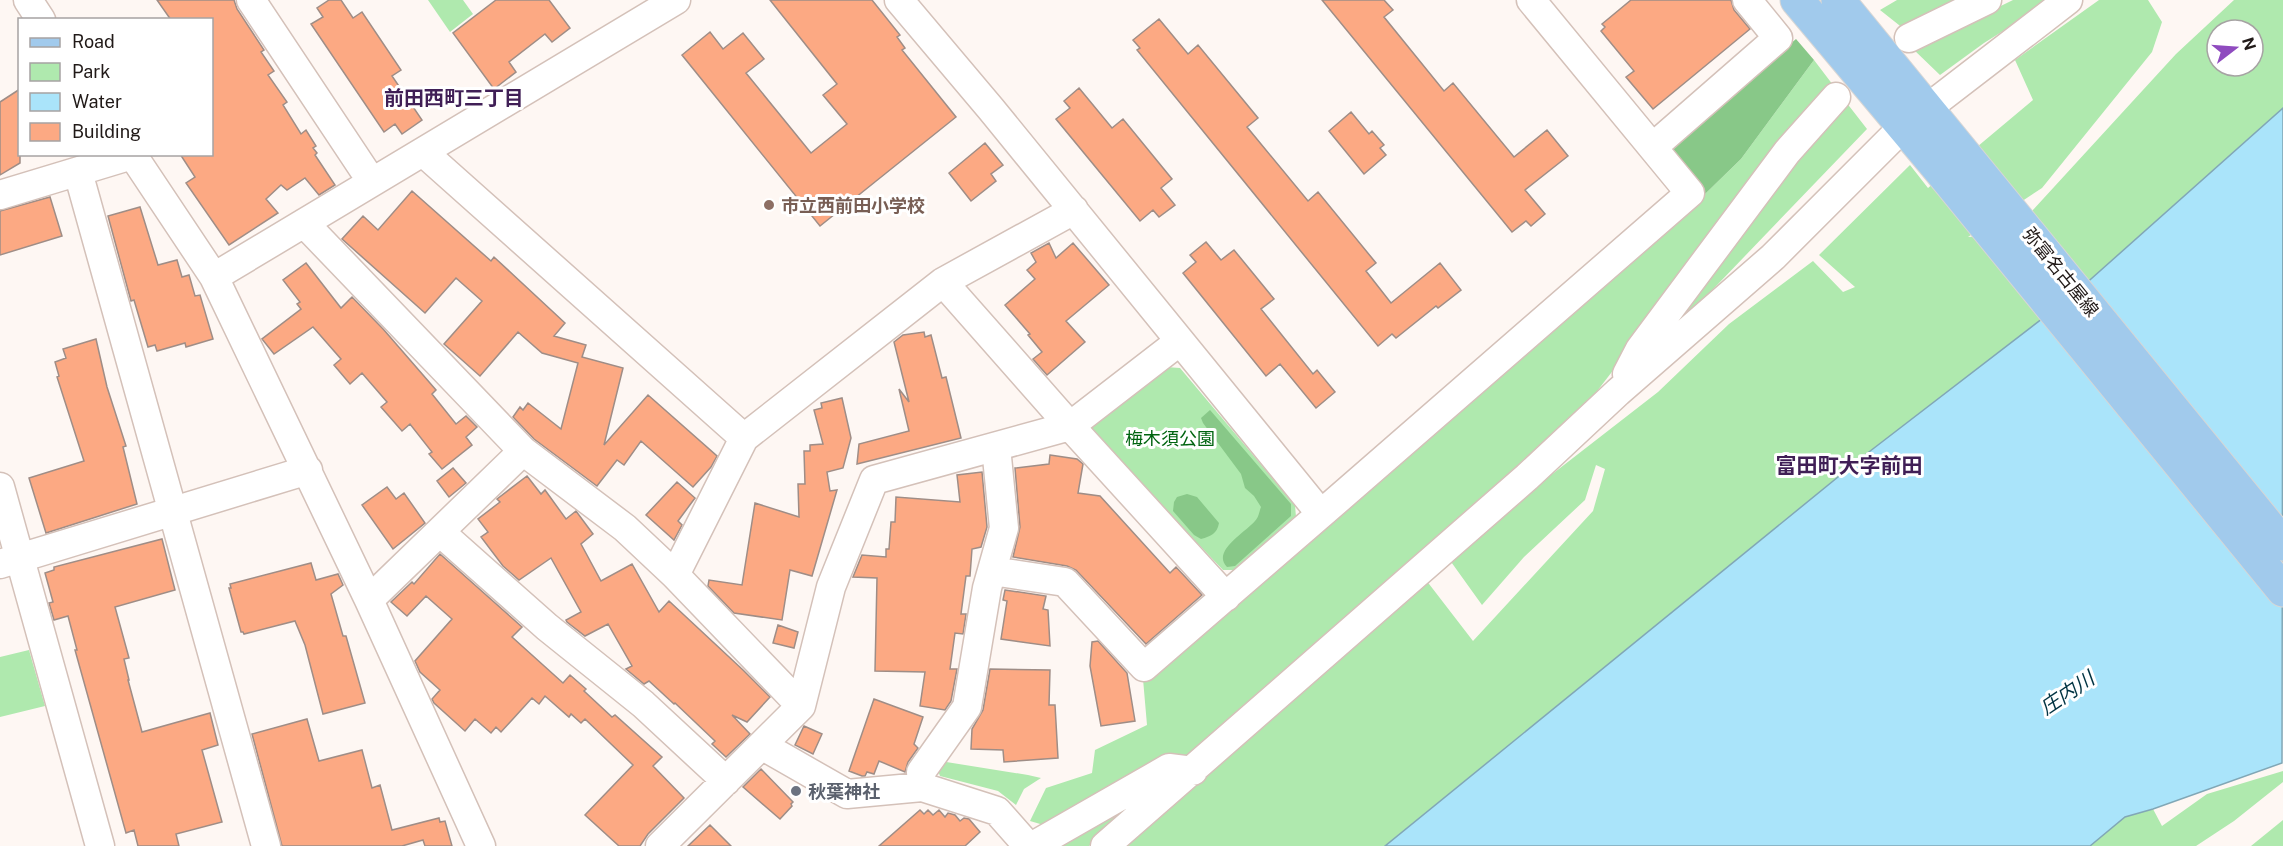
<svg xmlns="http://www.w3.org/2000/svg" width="2283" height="846" font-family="'Public Sans','Noto Sans JP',sans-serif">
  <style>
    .green { fill: #afe9ae; fill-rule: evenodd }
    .forest { fill: #88c888 }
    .water { fill: #aae4fa; stroke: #81a7b6; stroke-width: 1.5 }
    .building { fill: #fca983; stroke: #9f8d86; stroke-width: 1.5 }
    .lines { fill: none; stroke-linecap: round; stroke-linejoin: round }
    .minor-casing { stroke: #d4c1b9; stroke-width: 31 }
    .major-casing { stroke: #d7d6d5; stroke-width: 35 }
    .minor { stroke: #fff; stroke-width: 28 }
    .major { stroke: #a1caec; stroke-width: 33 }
    .education-dot { fill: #8d6e63; stroke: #fff; stroke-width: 2 }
    .worship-dot { fill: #6b7280; stroke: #fff; stroke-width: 2 }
    .labels { text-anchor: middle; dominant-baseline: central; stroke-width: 6; stroke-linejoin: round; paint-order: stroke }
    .education-label { font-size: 18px; font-weight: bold; fill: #785e54; stroke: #fff; text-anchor: start }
    .street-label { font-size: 18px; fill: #211a18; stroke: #fff }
    .park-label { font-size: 18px; fill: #006410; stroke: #fff }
    .worship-label { font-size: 18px; font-weight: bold; fill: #5b616d; stroke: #fff; text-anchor: start }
    .neighbourhood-label { font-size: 20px; font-weight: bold; fill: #401f56; stroke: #fff }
    .water-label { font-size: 20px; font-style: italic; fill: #003342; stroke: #fff }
    .quarter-label { font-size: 21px; font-weight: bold; fill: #401f56; stroke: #fff }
  </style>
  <rect width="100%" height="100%" fill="#fef7f3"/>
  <path class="green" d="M 428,0 L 463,0 L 473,14 L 450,32 Z
    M 1897,0 L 1961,0 L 1904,29 L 1880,10 Z
    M 2013,0 L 2052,0 L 1984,43 L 1940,75 L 1913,49 Z
    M 2099,0 L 2148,0 L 2162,22 L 2152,52 L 2042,188 L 1968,237 L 2011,234 L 2176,54 L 2234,0 L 2283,0 L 2283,108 L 2073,295 L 1865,455 L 1385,846 L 1115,846 L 1426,580 L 1473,641 L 1593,511 L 1605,469 L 1596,465 L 1585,500 L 1524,557 L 1482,605 L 1449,559 L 1515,503 L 1658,392 L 1729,324 L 1813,261 L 1843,292 L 1855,287 L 1819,255 L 1910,165 L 1928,188 L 2033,100 L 2015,60 ZM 2217,30 L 2253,30 L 2253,66 L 2217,66 Z
    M 1814,60 L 1833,85 L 1591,399 L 1210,743 L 1047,826 L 1030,821 L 1046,788 L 1092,773 L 1095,750 L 1147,725 L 1143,679 L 1704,195 L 1741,159 Z
    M 1846,102 L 1867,129 L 1646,359 L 1809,146 Z
    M 1166,367 L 1180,368 L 1295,505 L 1296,517 L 1236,570 L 1223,570 L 1092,433 L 1093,420 Z
    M 29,650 L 45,706 L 0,717 L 0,657 Z
    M 940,761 L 1028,775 L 1041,778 L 1024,789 L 1016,805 L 998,791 L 940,776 L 937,768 Z
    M 2283,771 L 2283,782 L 2234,821 L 2196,846 L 2090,846 L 2124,817 L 2153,809 L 2162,826 L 2207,794 Z
    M 1167,778 L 1089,846 L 1044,846 Z
    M 2283,820 L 2283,846 L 2251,846 Z"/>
  <path class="forest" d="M 1796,39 L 1814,60 L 1741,159 L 1704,195 L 1673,160 L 1674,144 Z
    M 1210,410 L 1291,504 L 1291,516 L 1235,566 L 1227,567 C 1211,551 1246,532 1255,521 C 1259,517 1259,512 1261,507 L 1254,496 L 1245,488 L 1241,474 L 1203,423 L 1201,418 Z
    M 1187,494 L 1197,497 L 1219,523 C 1217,534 1211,536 1201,539 L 1194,535 L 1173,511 L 1174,502 L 1177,497 Z"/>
  <path class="water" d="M 2283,108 L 2282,763 L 2153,809 L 2125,817 L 2090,846 L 1385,846 L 1865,455 L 2073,295 Z"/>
  <path class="building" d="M 157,0 L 234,0 L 237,9 L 264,50 L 261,52 L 274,71 L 268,75 L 287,102 L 283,105 L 301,134 L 306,130 L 316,146 L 313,148 L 317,153 L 315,155 L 335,185 L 319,195 L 305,178 L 287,190 L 281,185 L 266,199 L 278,213 L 229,245 L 186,183 L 195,177 L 180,154 L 212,154 L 212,20 L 171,20 Z
    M 329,0 L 341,0 L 353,18 L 362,12 L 401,70 L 392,76 L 422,120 L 402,134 L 395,124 L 384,132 L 311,24 L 323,17 L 317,8 Z
    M 496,0 L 549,0 L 570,28 L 552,42 L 545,34 L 509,62 L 516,72 L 494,89 L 453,33 Z
    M 770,0 L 872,0 L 900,35 L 897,37 L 905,48 L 902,50 L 956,117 L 820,226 L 682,55 L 710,32 L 723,49 L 743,33 L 764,59 L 746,73 L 811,153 L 847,124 L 823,95 L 837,84 Z
    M 1322,0 L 1384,0 L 1393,10 L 1384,17 L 1444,91 L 1453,83 L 1514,157 L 1547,130 L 1568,156 L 1525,190 L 1545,214 L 1531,226 L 1526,221 L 1512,232 Z
    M 1631,0 L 1731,0 L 1734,10 L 1750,29 L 1653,109 L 1626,77 L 1634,71 L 1601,31 L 1605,27 L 1602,24 Z
    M 1159,19 L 1188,54 L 1198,45 L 1258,118 L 1247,127 L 1308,201 L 1318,192 L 1376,263 L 1366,271 L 1391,303 L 1440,263 L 1461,290 L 1438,308 L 1436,306 L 1396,338 L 1392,334 L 1378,346 L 1137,50 L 1140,48 L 1133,40 Z
    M 1079,88 L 1112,128 L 1123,119 L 1172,179 L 1161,188 L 1175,205 L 1159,217 L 1153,210 L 1140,221 L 1056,119 L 1070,108 L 1064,101 Z
    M 20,89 L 20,163 L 0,175 L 0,102 Z
    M 1351,112 L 1369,134 L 1372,131 L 1384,145 L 1380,148 L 1386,155 L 1364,174 L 1329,131 Z
    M 985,143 L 1003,165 L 991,174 L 996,181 L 971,201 L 949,173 Z
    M 412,191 L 491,261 L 494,257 L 565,323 L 554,336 L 586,345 L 582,357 L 623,368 L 604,445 L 648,395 L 717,456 L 711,467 L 693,487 L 641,441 L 624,465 L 617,460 L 597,486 L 534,439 L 513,417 L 520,407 L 523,410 L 528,403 L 561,429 L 578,363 L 542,353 L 518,332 L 480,376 L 444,344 L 482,301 L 456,278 L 425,313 L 342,239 L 363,216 L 378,230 Z
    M 50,197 L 62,236 L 0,255 L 0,211 Z
    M 140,207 L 158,265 L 177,260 L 182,277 L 189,275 L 195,296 L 200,295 L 213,339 L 186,347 L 185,343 L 157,351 L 155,345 L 148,347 L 134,300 L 131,301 L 108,216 Z
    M 1206,242 L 1221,260 L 1234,250 L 1274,299 L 1261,309 L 1313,374 L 1317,370 L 1335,392 L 1316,408 L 1280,364 L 1266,376 L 1183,273 L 1196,262 L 1190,255 Z
    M 1049,243 L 1056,258 L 1073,243 L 1109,285 L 1066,321 L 1085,342 L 1047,375 L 1033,359 L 1042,352 L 1028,335 L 1030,334 L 1005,305 L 1035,279 L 1027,270 L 1036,262 L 1031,253 Z
    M 306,263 L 341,308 L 352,297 L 384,330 L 436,390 L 432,394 L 456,424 L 466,416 L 477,427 L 466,437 L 472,445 L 442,469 L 429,454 L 432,452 L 410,424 L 402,431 L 381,407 L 387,402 L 362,373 L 350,384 L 334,365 L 341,359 L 313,327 L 274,354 L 262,339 L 301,309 L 297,304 L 300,302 L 283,280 Z
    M 924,332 L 925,337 L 931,335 L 942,378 L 946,377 L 961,438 L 857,464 L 859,444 L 909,431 L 899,389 L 909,402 L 894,342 L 903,335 Z
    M 96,339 L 107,387 L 126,446 L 123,447 L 137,504 L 46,533 L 29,478 L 84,461 L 57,377 L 59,376 L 55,362 L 66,358 L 63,349 Z
    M 842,398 L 851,438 L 843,468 L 827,472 L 830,491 L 837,490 L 812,576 L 790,570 L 782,620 L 734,613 L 708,586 L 709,580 L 742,585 L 755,503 L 799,517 L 798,484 L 805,484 L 804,451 L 810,451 L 810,445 L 823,444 L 814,410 L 822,408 L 821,403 Z
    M 1050,455 L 1077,459 L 1083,464 L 1078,493 L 1100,496 L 1170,573 L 1176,567 L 1202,595 L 1146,644 L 1076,570 L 1067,566 L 1013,557 L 1020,527 L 1015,468 L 1049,464 Z
    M 453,468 L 466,483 L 449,497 L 437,481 Z
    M 982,472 L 987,527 L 981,547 L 972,549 L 970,576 L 966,576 L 961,614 L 966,614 L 963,634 L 955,633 L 950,669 L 957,669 L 951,701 L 945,710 L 920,706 L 925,672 L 875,671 L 877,578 L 853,577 L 862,555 L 886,557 L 886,549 L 889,549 L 891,522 L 895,522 L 896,497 L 960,502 L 957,475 Z
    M 527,476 L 541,494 L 545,490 L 566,519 L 576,511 L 593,534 L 581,544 L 601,581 L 632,564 L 659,612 L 669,601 L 743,670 L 770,697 L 747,722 L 732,715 L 750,734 L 726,757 L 712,744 L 715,741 L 675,703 L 674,704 L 649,681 L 644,684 L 626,669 L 632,666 L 608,624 L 585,636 L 567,622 L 566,620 L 581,612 L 551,558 L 519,580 L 503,566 L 481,537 L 488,532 L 478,519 L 500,502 L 497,499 Z
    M 677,482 L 695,498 L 678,521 L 682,525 L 674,540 L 646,515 Z
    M 387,487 L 396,499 L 404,493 L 425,523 L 393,549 L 362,505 Z
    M 162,539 L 175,590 L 115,607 L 129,658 L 124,659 L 129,680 L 128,680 L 142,732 L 210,713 L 218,745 L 202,750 L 222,822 L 176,834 L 179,846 L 138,846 L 134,830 L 126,833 L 75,650 L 77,650 L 68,616 L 54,620 L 49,603 L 53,602 L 45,573 L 54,570 L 54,567 Z
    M 440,554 L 522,627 L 512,637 L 563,683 L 570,675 L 586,689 L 584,691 L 612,717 L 615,715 L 662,757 L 653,766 L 684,798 L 648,834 L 640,846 L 619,846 L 585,815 L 633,765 L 585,719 L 581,723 L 571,714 L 569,717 L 545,696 L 539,704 L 532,698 L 501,732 L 496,727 L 491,733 L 475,719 L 465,731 L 434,703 L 432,699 L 440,690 L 420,672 L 415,661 L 452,619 L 426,596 L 407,616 L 391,602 L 412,582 L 414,584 Z
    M 311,563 L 316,580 L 338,574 L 343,585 L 331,594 L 343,636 L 346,636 L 365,703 L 323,714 L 305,645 L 295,621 L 244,634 L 243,632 L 241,632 L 229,588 L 231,588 L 230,584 Z
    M 1005,590 L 1046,596 L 1043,609 L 1048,610 L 1050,646 L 1001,639 L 1007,601 L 1003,600 Z
    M 778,625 L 798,632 L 794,648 L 773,643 Z
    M 1098,641 L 1127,673 L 1135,721 L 1101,726 L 1090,666 L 1092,642 Z
    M 990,669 L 1050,670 L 1049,705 L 1055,705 L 1058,758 L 1004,762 L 1003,750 L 971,749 L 972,729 L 983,710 Z
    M 874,699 L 923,717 L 914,744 L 918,748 L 908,762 L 905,772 L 879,761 L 874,774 L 867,772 L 865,776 L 862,776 L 849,771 Z
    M 307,719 L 319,761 L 362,750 L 372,788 L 380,785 L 392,830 L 439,818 L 440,822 L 445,821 L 452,846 L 425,846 L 423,840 L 402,846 L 282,846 L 252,734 Z
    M 804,726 L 822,734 L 813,754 L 795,745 Z
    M 761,769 L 793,802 L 791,804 L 792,806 L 780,819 L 743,787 Z
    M 920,810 L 924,814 L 928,810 L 933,815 L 939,810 L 945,817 L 948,813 L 955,815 L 960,821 L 964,818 L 969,819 L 980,832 L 965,846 L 879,846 Z
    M 710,825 L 731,846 L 688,846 Z"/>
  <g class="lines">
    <g class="minor-casing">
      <path id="minor" d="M 28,0 L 41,20
        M 251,0 L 372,182
        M 899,0 L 991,109 L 1321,514 L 1690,193 L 1531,0
        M 1909,38 L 1987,0
        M 1653,147 L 1778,38 L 1747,0
        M 423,152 L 744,438
        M 132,154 L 214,277 L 369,600 L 481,846
        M 78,172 L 266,846
        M 0,195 L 132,155
        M 304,223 L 523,451 L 625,528 L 675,575 L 801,706
        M 214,277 L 676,0
        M 943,282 L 1070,426 L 1226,597
        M 1627,374 L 1640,349 L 1787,152 L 1836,97
        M 0,487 L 100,846
        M 440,532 L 547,627 L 643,704 L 726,781
        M 0,564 L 308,470
        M 992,571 L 1065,582 L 1144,667 L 1321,514
        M 675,575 L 744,438 L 943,282 L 1074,210
        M 369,600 L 523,451
        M 763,746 L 847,794 L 922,787 L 997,811 L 1028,846
        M 922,787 L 921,772 L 967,707 L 987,588 L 1004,528 L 996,447
        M 660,846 L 801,706 L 831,587 L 874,480 L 1070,426 L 1180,341
        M 1033,846 L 1169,768 L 1193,771
        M 1105,846 L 1527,477 L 1618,392 L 1773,257 L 1903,127 L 2068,0"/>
    </g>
    <g class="major-casing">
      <path id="major" d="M 1797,0 L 1939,169 L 2283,590
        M 1838,0 L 2283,544"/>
    </g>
    <use href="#minor" class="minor"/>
    <use href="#major" class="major"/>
  </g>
  <circle class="education-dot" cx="769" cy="205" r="6"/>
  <circle class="worship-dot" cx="796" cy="791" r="6"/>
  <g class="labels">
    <g class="education-label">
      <text x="781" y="205">市立西前田小学校</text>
    </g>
    <g class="street-label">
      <text transform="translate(2061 272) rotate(51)">弥富名古屋線</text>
    </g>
    <g class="park-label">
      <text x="1170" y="438">梅木須公園</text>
    </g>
    <g class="worship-label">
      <text x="808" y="791">秋葉神社</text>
    </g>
    <g class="neighbourhood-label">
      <text x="454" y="98">前田西町三丁目</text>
    </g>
    <g class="water-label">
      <text transform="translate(2067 693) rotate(-34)">庄内川</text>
    </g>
    <g class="quarter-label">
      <text x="1849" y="465">富田町大字前田</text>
    </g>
  </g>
  <rect x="18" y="18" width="195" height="138" fill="#ffffff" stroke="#a6a3a3" stroke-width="1.5"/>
  <rect x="30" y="38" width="30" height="9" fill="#a1caec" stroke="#a6a3a3" stroke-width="1.5"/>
  <text x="72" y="48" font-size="18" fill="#211a18">Road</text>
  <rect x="30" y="63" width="30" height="18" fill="#afe9ae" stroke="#a6a3a3" stroke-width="1.5"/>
  <text x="72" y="78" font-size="18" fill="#211a18">Park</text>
  <rect x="30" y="93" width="30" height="18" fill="#aae4fa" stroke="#a6a3a3" stroke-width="1.5"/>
  <text x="72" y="108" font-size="18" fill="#211a18">Water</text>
  <rect x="30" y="123" width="30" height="18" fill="#fca983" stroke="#a6a3a3" stroke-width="1.5"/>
  <text x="72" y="138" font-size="18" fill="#211a18">Building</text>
  <g transform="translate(2235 48) rotate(73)"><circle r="28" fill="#ffffff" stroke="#a6a3a3" stroke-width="1.5"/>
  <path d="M0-4.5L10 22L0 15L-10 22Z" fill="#8f4bbf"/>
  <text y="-9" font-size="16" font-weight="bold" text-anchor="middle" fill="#211a18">N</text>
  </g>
</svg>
